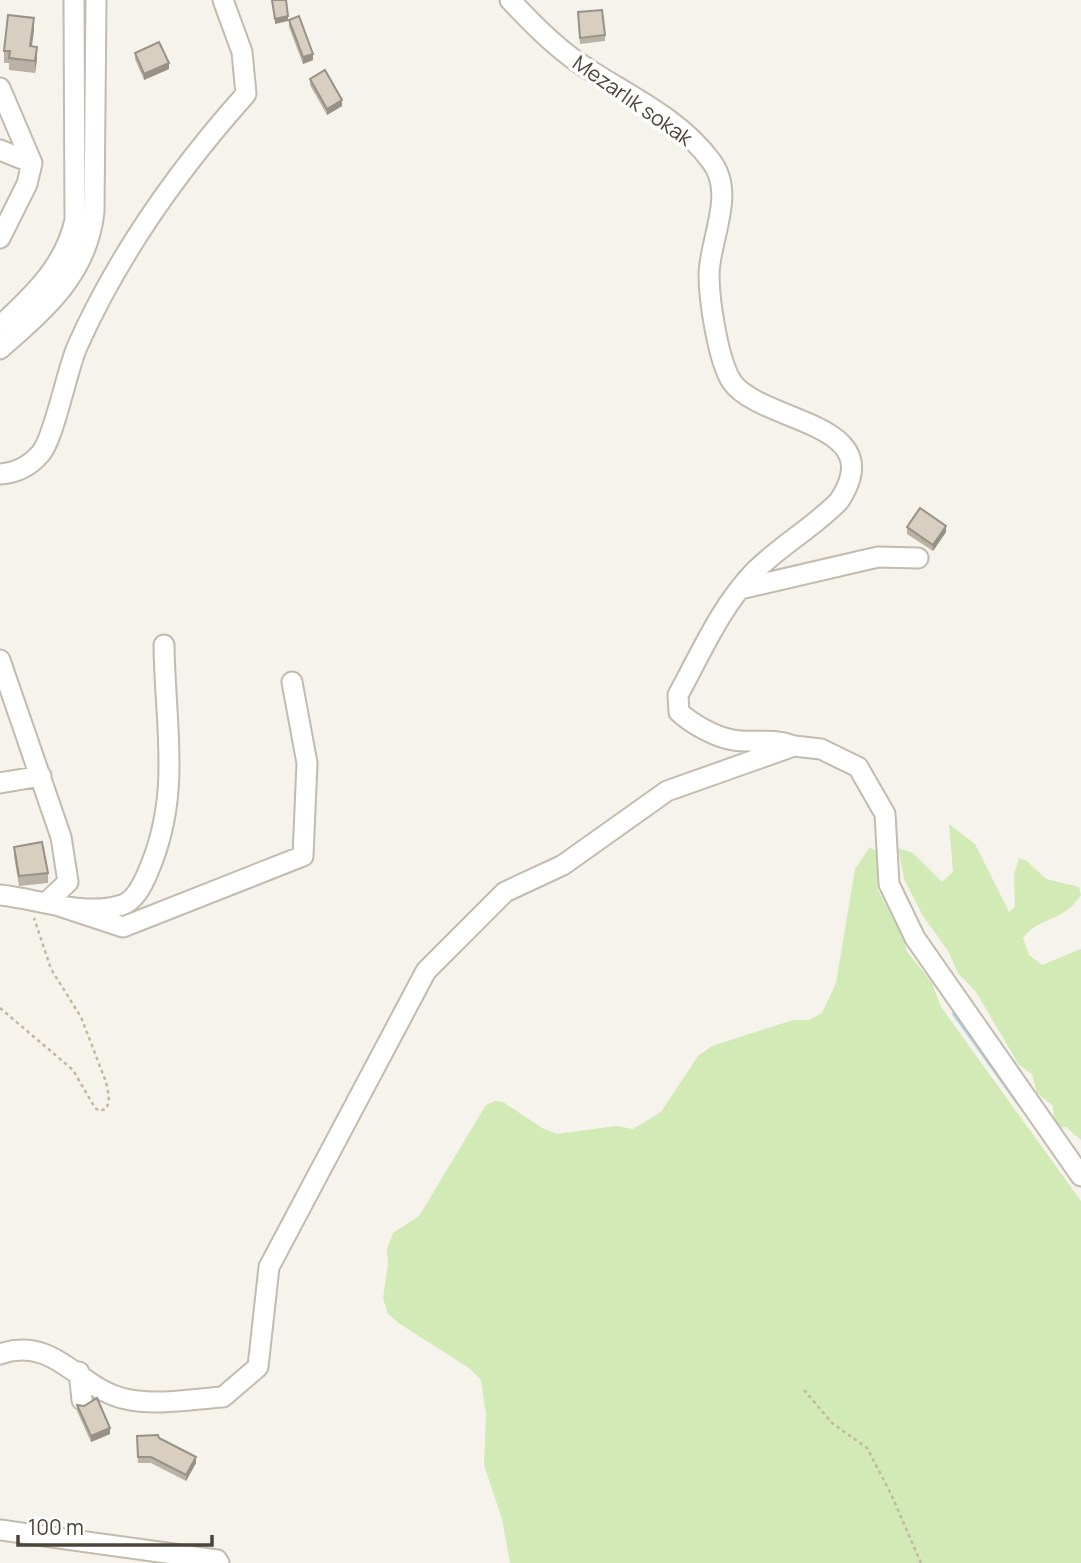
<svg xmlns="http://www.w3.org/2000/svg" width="1081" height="1563" font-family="Manrope,sans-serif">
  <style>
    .green { fill: #d2eab5 }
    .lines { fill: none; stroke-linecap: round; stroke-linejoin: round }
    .stream { stroke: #a9d4f2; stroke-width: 3.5 }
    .minor-casing { stroke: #c2bbae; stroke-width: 23 }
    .path { stroke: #c4b79f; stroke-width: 2.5; stroke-dasharray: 3.5 3.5; stroke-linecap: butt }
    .minor { stroke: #fff; stroke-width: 19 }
    .wall { fill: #bab2a6 }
    .shaded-wall { fill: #979187 }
    .building { fill: #d8cfc1; stroke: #979187; stroke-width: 2 }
    .labels { text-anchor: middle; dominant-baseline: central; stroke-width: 7; stroke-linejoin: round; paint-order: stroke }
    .street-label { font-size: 21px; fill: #4b4439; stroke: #fff }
  </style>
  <rect width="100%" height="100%" fill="#f6f3ec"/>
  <path class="green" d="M 949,824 L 975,844 L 1009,912 L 1015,907 L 1014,874 L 1019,858 L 1027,861 L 1046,879 L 1079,887 L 1081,895 C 1063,923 1038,917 1023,938 L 1029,955 L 1042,965 L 1081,949 L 1081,1140 L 1066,1127 L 1054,1128 L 1053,1106 L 1037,1093 L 1032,1074 L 1019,1065 L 976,992 L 958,973 L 948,951 L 923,916 L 904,879 L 898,848 L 913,853 L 942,882 L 953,872 Z
    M 870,847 L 876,851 L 878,890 L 905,942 L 906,950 L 932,983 L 941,1007 L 1081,1201 L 1081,1563 L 510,1563 L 502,1519 L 484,1465 L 486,1415 L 481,1380 L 469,1368 L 400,1324 L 388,1314 L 383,1298 L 388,1265 L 387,1249 L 393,1233 L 419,1216 L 486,1105 L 495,1101 L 503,1102 L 542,1128 L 557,1134 L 616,1126 L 633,1129 L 661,1112 L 698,1056 L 712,1046 L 793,1020 L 809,1020 L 822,1013 L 836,983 L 855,869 Z"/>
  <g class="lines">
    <path class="stream" d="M 954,1014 L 1020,1106"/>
    <g class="minor-casing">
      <path id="minor" d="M 510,0 C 531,22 551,43 576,61 C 622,93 677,115 711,161 C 736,193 710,238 709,274 C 709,300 718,361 732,382 C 762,424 892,421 839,501 C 814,527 781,545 755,571 C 721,606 701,653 678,695 L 679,712 C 692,724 715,737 733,740 C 757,744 769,737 794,746
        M 0,88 L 32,163 L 27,184 L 0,238
        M 0,150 L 32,163
        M 0,326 C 33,295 65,266 75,220 L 74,0
        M 0,349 C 45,309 87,275 94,212 L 96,0
        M 0,474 C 16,473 30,466 41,453 C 54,438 67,370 77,347 C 118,255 179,169 246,94 L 242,52 L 223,0
        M 740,589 L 878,557 L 918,558
        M 0,660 L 61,837 L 68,882 L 47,902 L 123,927 L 303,856 L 307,763 L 292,682
        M 0,783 L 41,776
        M 0,895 C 38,899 84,917 122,905 C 135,901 143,884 148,872 C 182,794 165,727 164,645
        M 0,1354 C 56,1335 79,1390 126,1399 C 157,1406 192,1399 223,1397 L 258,1367 L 269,1267 L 426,971 L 505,892 L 563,865 L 667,791 L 794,746 L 821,749 L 858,767 L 885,814 L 889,884 L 915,938 L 1081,1176
        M 79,1372 L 82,1400
        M 0,1530 L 217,1560 L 219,1563"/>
    </g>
    <path class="path" d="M 0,1008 L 73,1070 L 95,1108 L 100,1111 L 107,1108 L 109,1097 L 106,1082 L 81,1017 L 51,969 L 34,918
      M 804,1390 L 832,1423 L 867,1448 L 891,1494 L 921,1563"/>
    <use href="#minor" class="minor"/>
  </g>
  <path class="wall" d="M 578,12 L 605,35 L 605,41 L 580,44 Z
    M 289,20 L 313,60 L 303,64 L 289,27 Z
    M 34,30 L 32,46 L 37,59 L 35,73 L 9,70 L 9,63 L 4,63 L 4,51 Z
    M 135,53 L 169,69 L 144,80 L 135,59 Z
    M 310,79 L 342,106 L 327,115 L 310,85 Z
    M 907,527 L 946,532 L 933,551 L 907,534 Z
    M 14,847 L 48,873 L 48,883 L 19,886 L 14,856 Z
    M 77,1405 L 110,1434 L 91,1442 L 77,1411 Z
    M 137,1436 L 159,1438 L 196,1463 L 186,1481 L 151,1463 L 138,1463 Z"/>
  <path class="shaded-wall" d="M 288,16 L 288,21 L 275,24 L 275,19 Z
    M 34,18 L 34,30 L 30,58 L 30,46 Z
    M 37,47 L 37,59 L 35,73 L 35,61 Z
    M 313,54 L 313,60 L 303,64 L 303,57 Z
    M 169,63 L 169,69 L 144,80 L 144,74 Z
    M 342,100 L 342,106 L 327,115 L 327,109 Z
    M 946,526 L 946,532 L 933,551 L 933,545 Z
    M 110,1428 L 110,1434 L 91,1442 L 91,1436 Z
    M 196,1457 L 196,1463 L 186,1481 L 186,1475 Z"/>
  <path class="building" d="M 272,0 L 286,0 L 288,16 L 275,19 Z
    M 602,10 L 605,35 L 580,38 L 578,12 Z
    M 8,15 L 34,18 L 30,46 L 37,47 L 35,61 L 9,58 L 10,51 L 4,51 Z
    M 299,16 L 313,54 L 303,57 L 289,20 Z
    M 159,42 L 169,63 L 144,74 L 135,53 Z
    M 325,70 L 342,100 L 327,109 L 310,79 Z
    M 920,508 L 946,526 L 933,545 L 907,527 Z
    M 42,842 L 48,873 L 19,876 L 14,847 Z
    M 97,1398 L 110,1428 L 91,1436 L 77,1405 L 84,1406 Z
    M 158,1435 L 159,1438 L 196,1457 L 186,1475 L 151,1457 L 138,1457 L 137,1436 Z"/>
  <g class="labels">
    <g class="street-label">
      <text transform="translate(633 100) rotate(35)">Mezarlık sokak</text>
    </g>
  </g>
  <path d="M18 1535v10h194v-10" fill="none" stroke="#4b4439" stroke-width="3.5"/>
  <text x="28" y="1535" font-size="21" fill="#4b4439" stroke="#ffffff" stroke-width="5" paint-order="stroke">100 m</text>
</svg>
